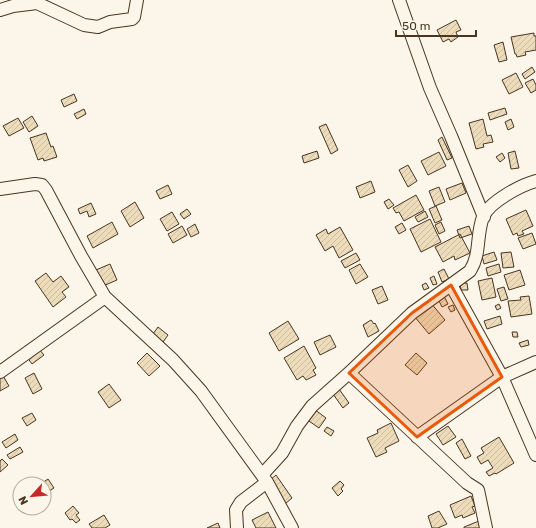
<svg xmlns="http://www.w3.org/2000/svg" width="536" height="528" font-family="Rubik,sans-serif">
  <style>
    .building { fill: url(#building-hatch); stroke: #4a3520 }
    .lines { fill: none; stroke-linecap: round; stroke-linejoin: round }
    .minor-casing { stroke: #4a3520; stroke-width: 14 }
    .minor { stroke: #fbf6e9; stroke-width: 12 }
    .marked { fill: #e8590c; fill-opacity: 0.2; stroke: #e8590c; stroke-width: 3; stroke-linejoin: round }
  </style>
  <defs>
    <pattern id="building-hatch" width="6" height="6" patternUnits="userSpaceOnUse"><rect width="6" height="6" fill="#ecdcbc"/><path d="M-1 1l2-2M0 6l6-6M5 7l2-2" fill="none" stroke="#ccbda1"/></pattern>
  </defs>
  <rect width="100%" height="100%" fill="#fbf6e9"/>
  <path class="building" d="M 456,20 L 461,30 L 456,32 L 458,37 L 451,42 L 449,39 L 443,42 L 437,30 Z
    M 534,33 L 534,36 L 536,36 L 536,50 L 525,52 L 526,55 L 517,57 L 516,54 L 515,54 L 511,37 Z
    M 503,42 L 507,60 L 499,62 L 494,45 Z
    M 532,67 L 535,72 L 525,79 L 522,74 Z
    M 516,73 L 523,87 L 509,94 L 502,80 Z
    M 533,79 L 536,85 L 536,90 L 531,93 L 525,83 Z
    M 74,94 L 77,101 L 64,107 L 61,100 Z
    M 505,108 L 507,114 L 490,120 L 488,113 Z
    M 84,109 L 86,114 L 77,119 L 74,114 Z
    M 32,116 L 38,126 L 29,132 L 23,122 Z
    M 18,118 L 24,128 L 9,136 L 3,126 Z
    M 483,119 L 487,136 L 491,135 L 493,142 L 483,144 L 484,147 L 476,149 L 469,123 Z
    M 511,119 L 514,127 L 508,130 L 505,122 Z
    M 326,124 L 338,150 L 331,154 L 319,127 Z
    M 46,133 L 51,147 L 53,146 L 57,157 L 44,161 L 43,158 L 38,160 L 30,138 Z
    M 442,137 L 452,158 L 447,160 L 438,140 Z
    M 317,151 L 319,158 L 304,163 L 302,156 Z
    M 515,151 L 519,168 L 511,169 L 508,153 Z
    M 439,152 L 446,166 L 428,175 L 421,161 Z
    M 502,153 L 505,158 L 500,162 L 496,157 Z
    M 408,165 L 417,181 L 408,187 L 399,170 Z
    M 371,181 L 375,192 L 360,198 L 356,187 Z
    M 462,183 L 466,193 L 450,200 L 446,189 Z
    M 168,185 L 172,194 L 160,199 L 156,191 Z
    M 439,187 L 445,202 L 435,206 L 429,191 Z
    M 416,195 L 424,210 L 404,221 L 399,212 L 396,213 L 393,208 Z
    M 389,199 L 394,205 L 388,209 L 384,202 Z
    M 135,202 L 144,218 L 130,227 L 121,211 Z
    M 91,203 L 96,214 L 89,217 L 87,211 L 80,214 L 78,209 Z
    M 436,206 L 442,220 L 435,223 L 429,209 Z
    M 187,209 L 191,214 L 184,219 L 180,214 Z
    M 526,210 L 533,226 L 522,231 L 524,234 L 518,236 L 517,233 L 513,235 L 506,219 Z
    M 425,211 L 428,217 L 418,222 L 415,217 Z
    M 172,212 L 179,224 L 167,231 L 160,219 Z
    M 430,219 L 441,242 L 421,252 L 410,229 Z
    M 112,222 L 118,234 L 93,248 L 87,236 Z
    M 441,222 L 445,231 L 439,234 L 435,225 Z
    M 402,223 L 406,230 L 399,234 L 395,227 Z
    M 195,224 L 199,233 L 191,237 L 187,229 Z
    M 182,226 L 187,235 L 173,243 L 168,234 Z
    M 469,226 L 472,234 L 460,238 L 457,230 Z
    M 340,227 L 353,250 L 339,258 L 333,246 L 325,251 L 316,235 L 326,229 L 328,234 Z
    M 532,233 L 536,244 L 523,249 L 518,238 Z
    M 460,234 L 470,253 L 455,260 L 454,256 L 443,262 L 435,247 Z
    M 494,252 L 497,260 L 484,264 L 482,256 Z
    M 511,252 L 514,267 L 503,268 L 501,253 Z
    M 356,253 L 360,260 L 345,268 L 341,261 Z
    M 110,264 L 117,280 L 103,286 L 96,270 Z
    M 360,264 L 368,277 L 356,284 L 349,270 Z
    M 499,264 L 501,272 L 488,276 L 486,268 Z
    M 444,269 L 449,279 L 442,282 L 438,272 Z
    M 520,270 L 525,285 L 509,290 L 504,275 Z
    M 46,273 L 53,282 L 61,276 L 69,287 L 62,292 L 66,297 L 53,307 L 35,281 Z
    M 434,276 L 437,284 L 433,285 L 430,278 Z
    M 492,278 L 496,297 L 482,300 L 478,281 Z
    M 426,283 L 429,288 L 424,290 L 422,285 Z
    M 460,283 L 467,283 L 468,290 L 461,290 Z
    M 382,286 L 388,300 L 378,304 L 372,290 Z
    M 504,287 L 508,299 L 501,301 L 497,289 Z
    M 444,296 L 448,304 L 442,307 L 438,299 Z
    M 529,296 L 532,314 L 511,317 L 508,301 L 521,300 L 520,297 Z
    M 430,302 L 445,320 L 429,334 L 414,316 Z
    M 499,304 L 501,308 L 497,310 L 495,306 Z
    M 453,305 L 455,310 L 451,312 L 448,307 Z
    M 500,316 L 502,324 L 487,329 L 484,321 Z
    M 371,320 L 374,324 L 375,323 L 379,331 L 368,337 L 363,325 Z
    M 288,321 L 299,339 L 279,351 L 269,333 Z
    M 158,327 L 168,335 L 161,345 L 151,337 Z
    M 512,332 L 517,332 L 518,337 L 513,337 Z
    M 330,335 L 336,347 L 320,355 L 314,342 Z
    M 528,340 L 529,345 L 521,347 L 519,343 Z
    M 304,346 L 316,368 L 313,370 L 316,375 L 306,380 L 303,376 L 297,380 L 284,358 Z
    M 38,348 L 44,355 L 32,364 L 27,357 Z
    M 147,353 L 160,366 L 149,376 L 137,363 Z
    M 416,353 L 427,363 L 417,375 L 405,365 Z
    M 34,373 L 42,389 L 33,394 L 25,378 Z
    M 2,374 L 9,386 L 0,391 L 0,376 Z
    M 109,384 L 121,400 L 109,408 L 98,392 Z
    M 339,389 L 349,403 L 343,408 L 333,394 Z
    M 314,409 L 326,418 L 319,428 L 306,419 Z
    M 32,413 L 36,420 L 27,426 L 22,418 Z
    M 391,423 L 399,441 L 385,448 L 387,452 L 376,457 L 367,438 L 378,433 L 377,430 Z
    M 448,426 L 456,437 L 443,445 L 436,434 Z
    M 327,427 L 334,431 L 331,436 L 324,431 Z
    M 15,434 L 18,440 L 6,448 L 2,442 Z
    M 499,437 L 514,463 L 496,474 L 495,473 L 489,476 L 486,472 L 493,468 L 488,460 L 481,464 L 477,457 L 484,453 L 481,448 Z
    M 462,439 L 471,456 L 465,459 L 456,443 Z
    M 20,447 L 23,452 L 10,459 L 7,455 Z
    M 2,459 L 8,465 L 0,472 L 0,461 Z
    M 276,475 L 292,498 L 285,504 L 269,481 Z
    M 48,479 L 54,488 L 48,492 L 42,483 Z
    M 340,481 L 344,485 L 341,489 L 343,491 L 338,496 L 332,488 Z
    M 471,496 L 475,506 L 472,507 L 475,513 L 463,518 L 462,515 L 455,518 L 450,505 Z
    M 73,506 L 79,513 L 76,515 L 80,520 L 76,523 L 72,519 L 70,520 L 65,513 Z
    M 439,511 L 447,524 L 438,528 L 432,528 L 428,516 Z
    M 268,512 L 276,528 L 256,528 L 252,520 Z
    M 104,515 L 110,525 L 105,528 L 92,528 L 89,524 Z
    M 479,521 L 482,528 L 464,528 L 464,527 Z
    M 218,523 L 220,528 L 207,528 Z"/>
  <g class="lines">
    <g class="minor-casing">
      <path id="minor" d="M 399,0 L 430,88 L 451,136 L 484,217
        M 0,10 L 13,6 L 37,3 L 84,25 L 98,27 L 110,22 L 132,19 L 134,17 L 137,0
        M 0,189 L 35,184 L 42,185 L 46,190 L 81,256 L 105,297 L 173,360 L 201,391 L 267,482 L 292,528
        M 451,285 L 502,377 L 536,455
        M 0,372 L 105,297
        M 349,373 L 467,483 L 478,490 L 486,528
        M 417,437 L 502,377 L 536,362
        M 262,475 L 282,453 L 297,426 L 312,406 L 349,373 L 412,313 L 470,271 C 481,254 476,235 483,217 C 489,202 521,185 536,181
        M 237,528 L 236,510 L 241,502 L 267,482"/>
    </g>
    <use href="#minor" class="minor"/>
  </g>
  <path class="marked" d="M 451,285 L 502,377 L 417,437 L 349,373 L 412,313 Z"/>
  <g transform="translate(32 496) rotate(243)"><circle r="19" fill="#fbf6e9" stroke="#b4a999"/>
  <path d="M0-3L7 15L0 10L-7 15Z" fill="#c62828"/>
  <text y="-6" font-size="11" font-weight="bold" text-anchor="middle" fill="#4a3520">N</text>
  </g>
  <path d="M396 30v6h80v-6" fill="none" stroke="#4a3520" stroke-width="2"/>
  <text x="402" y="30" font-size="12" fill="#4a3520" stroke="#fbf6e9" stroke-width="3" paint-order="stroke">50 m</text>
</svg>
